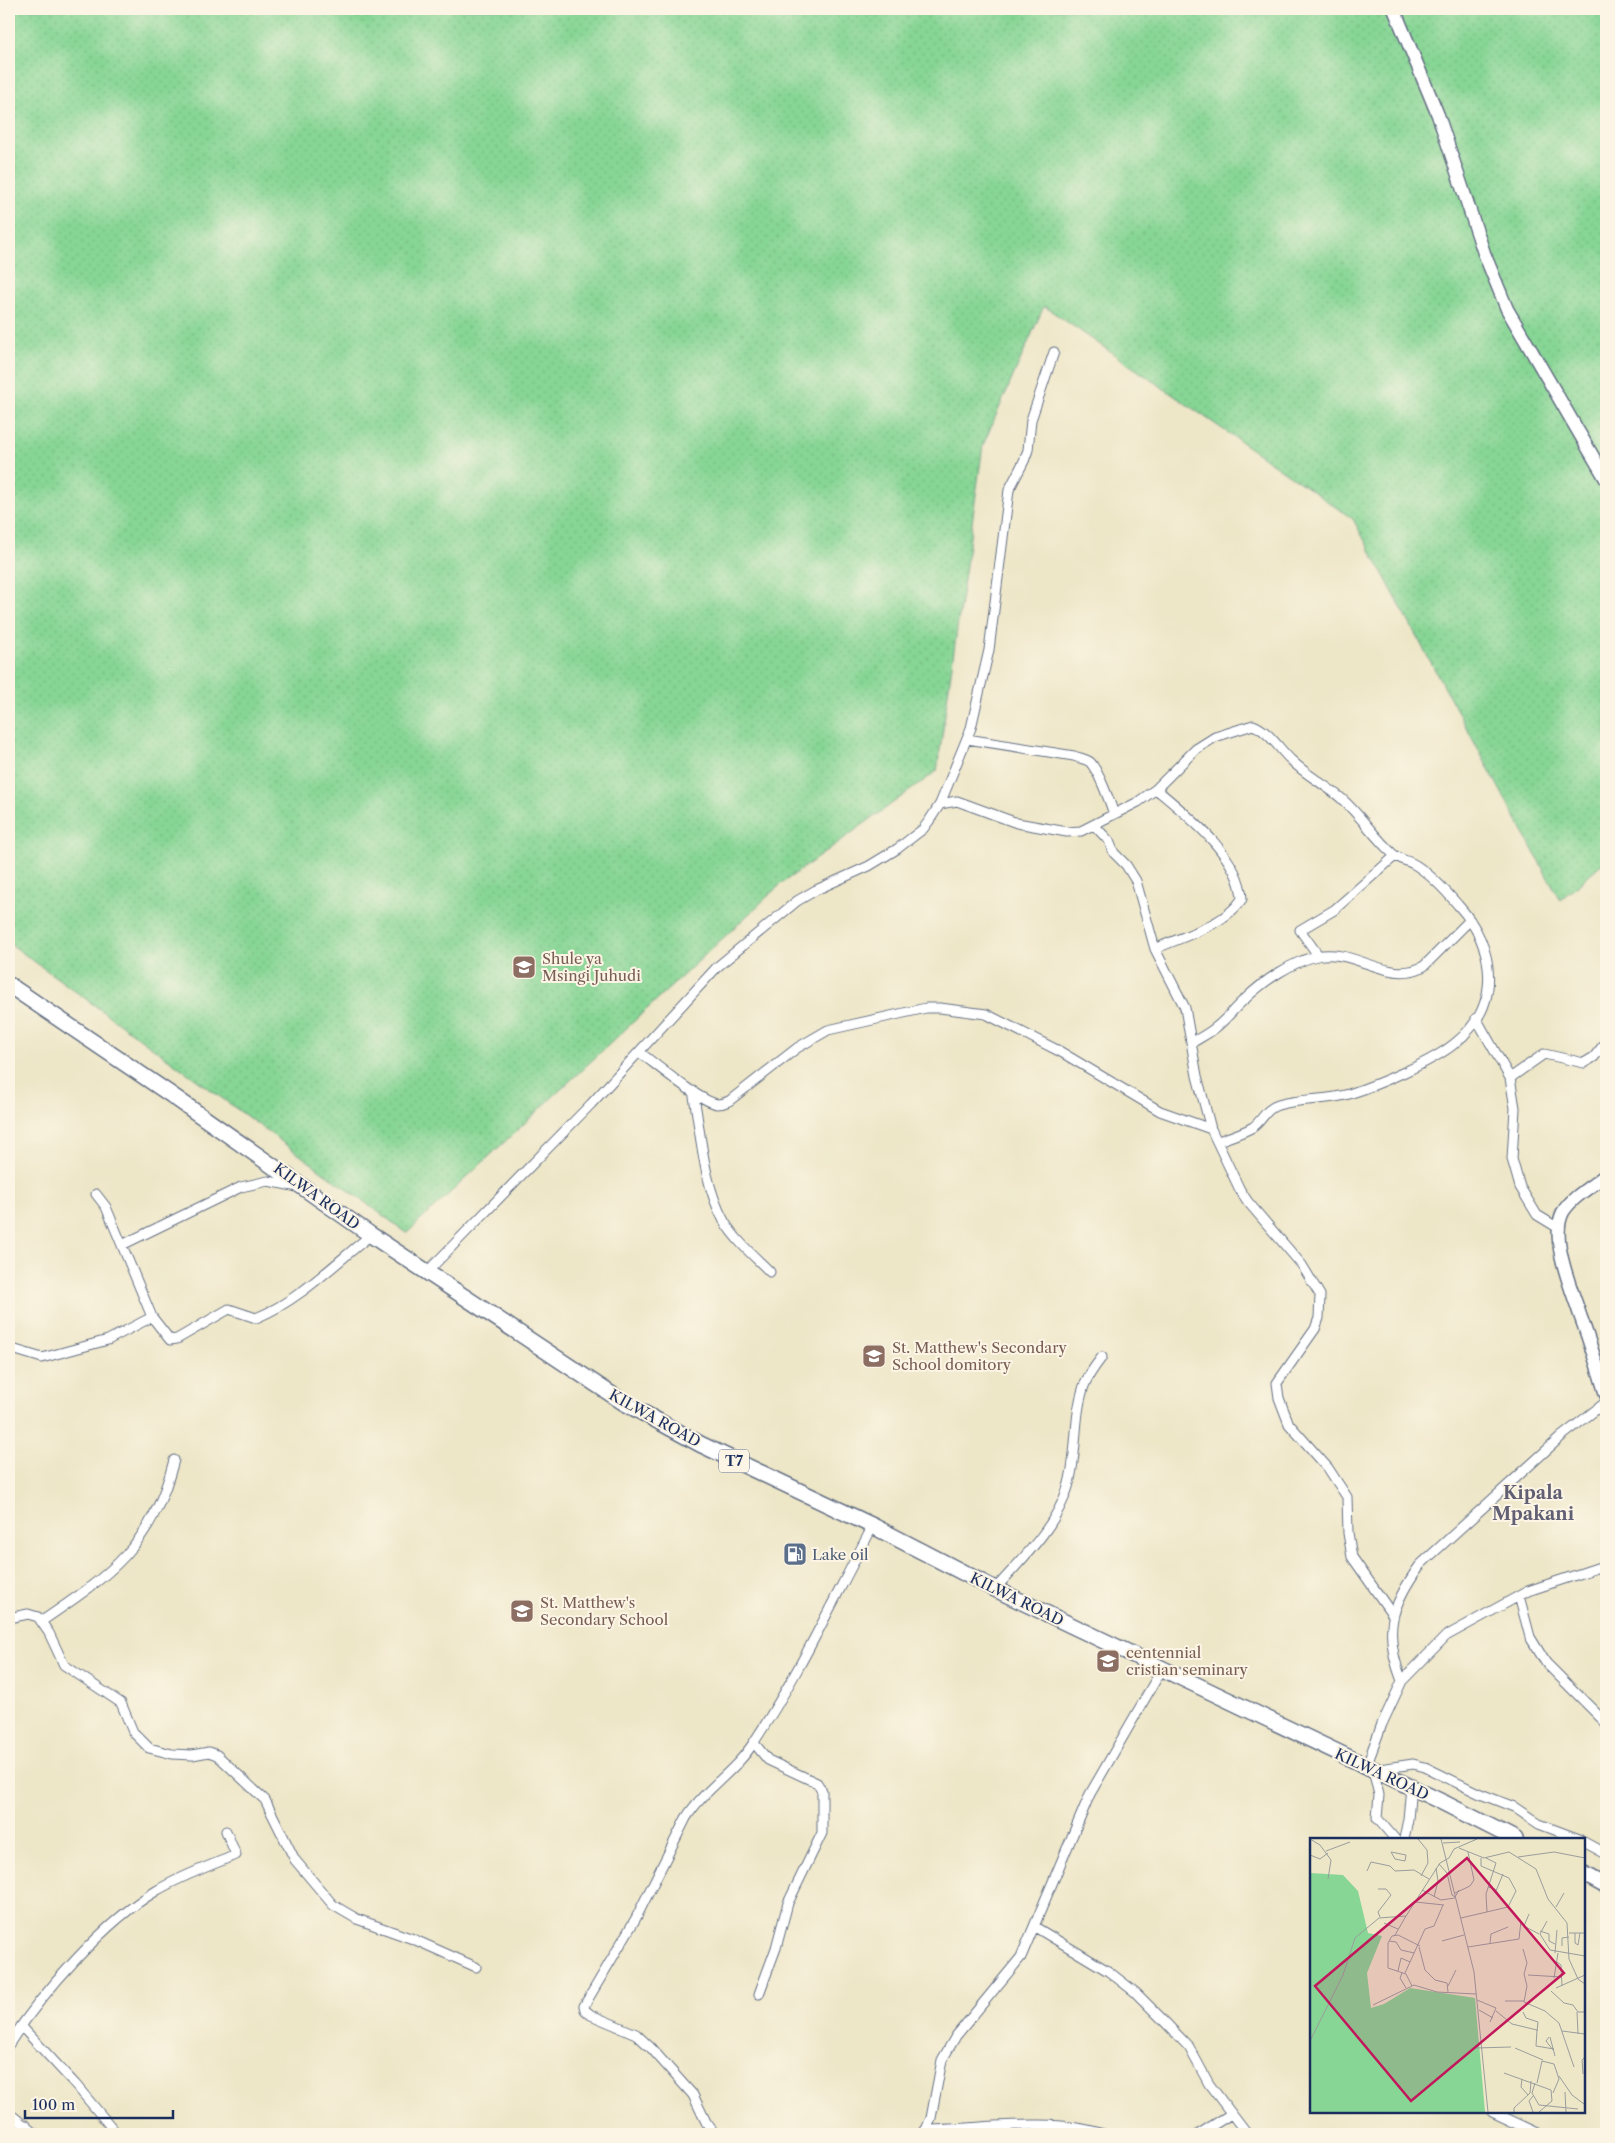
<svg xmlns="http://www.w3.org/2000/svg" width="1615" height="2143" font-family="'Libre Caslon Text',serif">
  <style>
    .grass { fill: url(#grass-dots); stroke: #51827a }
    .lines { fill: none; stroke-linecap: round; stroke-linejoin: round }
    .minor-casing { stroke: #646f83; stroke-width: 11 }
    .secondary-casing { stroke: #646f83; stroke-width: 15 }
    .trunk-casing { stroke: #646f83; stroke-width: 18 }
    .minor { stroke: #fff; stroke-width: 9 }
    .secondary { stroke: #fff; stroke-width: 12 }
    .trunk { stroke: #fff; stroke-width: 15 }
    .labels { text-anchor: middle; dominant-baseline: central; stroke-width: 4; stroke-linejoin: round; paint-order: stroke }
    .shield { fill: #fcf5e5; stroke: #5e6a86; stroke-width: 1 }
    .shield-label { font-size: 14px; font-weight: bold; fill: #1b2f5e }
    .education-label { font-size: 15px; fill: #785e54; stroke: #fcf5e5; text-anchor: start }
    .street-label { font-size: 15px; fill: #1b2f5e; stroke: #fcf5e5 }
    .service-label { font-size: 15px; fill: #4e5e75; stroke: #fcf5e5; text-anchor: start }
    .quarter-label { font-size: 18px; font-weight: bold; fill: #615f73; stroke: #fcf5e5 }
    .inset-road { fill: none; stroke: #999d9d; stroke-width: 1 }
    .view { fill: #c2185b; fill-opacity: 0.15; stroke: #c2185b; stroke-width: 2.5 }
    .inset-edge { fill: none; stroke: #1b2f5e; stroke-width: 2.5 }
  </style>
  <defs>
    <pattern id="grass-dots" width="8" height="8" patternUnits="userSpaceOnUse" patternTransform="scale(1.25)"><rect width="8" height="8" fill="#87d695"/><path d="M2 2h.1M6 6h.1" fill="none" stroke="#74b883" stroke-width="1.8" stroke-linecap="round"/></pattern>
  </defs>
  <rect width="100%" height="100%" fill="#fcf5e5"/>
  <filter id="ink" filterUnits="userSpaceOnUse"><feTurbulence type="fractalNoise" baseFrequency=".02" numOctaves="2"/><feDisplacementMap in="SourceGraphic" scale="10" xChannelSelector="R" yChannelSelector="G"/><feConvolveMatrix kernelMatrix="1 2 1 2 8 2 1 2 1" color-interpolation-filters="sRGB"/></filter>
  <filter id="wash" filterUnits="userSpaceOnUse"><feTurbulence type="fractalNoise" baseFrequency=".0096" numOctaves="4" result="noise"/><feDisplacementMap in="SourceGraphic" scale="20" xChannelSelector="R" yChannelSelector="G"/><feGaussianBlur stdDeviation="1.12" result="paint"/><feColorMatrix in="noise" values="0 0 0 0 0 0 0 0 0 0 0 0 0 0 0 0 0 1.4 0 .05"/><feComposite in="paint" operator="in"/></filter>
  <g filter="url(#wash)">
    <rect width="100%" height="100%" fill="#ede6c7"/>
    <path class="grass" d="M 9,9 L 1606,9 L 1606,860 L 1560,900 L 1353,519 L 1044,306 L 983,445 L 937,771 L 781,884 L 407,1233 L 9,943 Z"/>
  </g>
  <g filter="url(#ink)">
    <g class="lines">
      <g class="minor-casing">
        <path id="minor" d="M 967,739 L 1074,756 C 1079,758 1086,759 1090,762 C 1098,770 1110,802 1114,814
          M 940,804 L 957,801 L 1017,823 L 1067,832 L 1081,831 L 1138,802 L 1156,789 L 1196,749 L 1215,737 L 1253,725 C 1269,731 1279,749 1291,760 C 1306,775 1326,785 1342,799 C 1361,816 1375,838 1393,854 C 1400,860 1410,861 1417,866 C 1432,876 1446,891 1458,905 C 1496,947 1503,1006 1454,1044 C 1432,1062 1377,1085 1349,1094 C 1326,1101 1301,1098 1278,1105 C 1265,1109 1263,1120 1253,1127 C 1243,1133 1229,1137 1218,1141
          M 1094,825 L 1109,841 L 1114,853 L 1126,865 L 1136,881 L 1155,949 L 1185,1008 L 1197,1076 L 1211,1129 L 1240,1190 L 1248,1202 L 1302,1265 L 1320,1295 L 1319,1318 L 1315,1329 L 1277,1383 L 1279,1398 L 1289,1424 L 1328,1468 L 1347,1497 L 1348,1533 L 1352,1557 L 1392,1614
          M 1155,949 C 1183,936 1224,926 1242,899 C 1240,856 1187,815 1156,789
          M 1318,955 L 1300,930 L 1334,910 L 1395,856
          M 1476,1018 L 1510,1078 L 1515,1108 L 1512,1159 L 1520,1187 L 1537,1215 L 1560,1229
          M 1192,1043 C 1199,1038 1208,1034 1215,1028 C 1226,1020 1234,1008 1245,999 C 1264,981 1291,962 1317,956 C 1354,947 1389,986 1424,966 L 1470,920
          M 639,1052 C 657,1065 698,1100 717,1104 C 722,1104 725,1103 729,1101 L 797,1048 L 828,1030 L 926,1008 L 940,1008 L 986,1014 L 1061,1052 L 1160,1111 L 1211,1129
          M 1510,1078 L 1544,1054 L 1584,1063 L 1594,1057 L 1606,1042
          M 693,1091 C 701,1133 703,1183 724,1221 C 736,1241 754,1256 770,1272
          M 96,1194 L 106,1207 L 152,1317 L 170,1340 L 177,1339 L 229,1309 L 256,1318 C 300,1300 334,1264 371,1235
          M 122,1245 L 241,1187 L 268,1181 L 298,1187
          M 427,1272 L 591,1104 L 717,967 L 797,901 L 816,890 L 869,866 L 897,849 L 923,829 L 929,821 L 940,804 L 971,728 L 989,650 L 1009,490 L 1024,461 L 1028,450 L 1031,420 L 1054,352
          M 9,1348 L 42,1358 L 108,1340 L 152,1317
          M 995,1589 C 1022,1559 1056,1527 1068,1487 C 1078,1454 1073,1418 1084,1386 C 1088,1375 1095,1366 1102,1357
          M 1519,1596 L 1530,1637 L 1546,1663 L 1606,1723
          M 9,1618 L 28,1614 L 38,1617 L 49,1633 L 64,1665 L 121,1703 L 133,1732 L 149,1748 L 172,1754 L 192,1755 L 209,1752 L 217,1755 L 265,1800 L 295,1860 L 333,1905 L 357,1919 L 413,1939 L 476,1967
          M 42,1621 C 111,1574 152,1546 174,1460
          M 1402,1681 C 1383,1632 1390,1607 1420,1565 L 1562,1436 L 1606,1402
          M 754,1743 L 768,1760 L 817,1783 L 822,1791 L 822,1833 L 788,1903 L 776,1948 L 759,1994
          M 1366,1767 L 1382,1724 L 1402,1681 L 1446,1636 L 1528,1591 L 1606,1565
          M 1395,1839 L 1377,1818 L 1379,1795 L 1373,1770 L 1413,1764 L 1425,1767 L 1478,1793 L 1514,1807 L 1539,1824 L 1579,1839
          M 1404,1839 L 1408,1819 L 1411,1787
          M 1584,1842 L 1606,1854
          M 1035,1927 L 1108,1971 L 1135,1992 L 1161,2018 L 1189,2047 L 1209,2084 L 1247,2134
          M 21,2026 L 75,2084 L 117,2134
          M 9,2044 C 42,1993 104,1922 156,1891 C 181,1876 209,1866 236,1855 L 226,1831
          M 1492,2112 L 1539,2134
          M 9,2113 L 35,2134
          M 925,2130 C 980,2129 1052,2117 1103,2134
          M 19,2134 L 26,2125
          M 715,2134 L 706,2122 L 693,2095 L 651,2048 L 636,2034 L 591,2015 L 585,2010 L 584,2006 L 636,1918 L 686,1818 C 704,1789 736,1771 754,1742 C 799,1674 834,1598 873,1526
          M 924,2134 L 931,2118 L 942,2060 L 956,2036 L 1021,1957 L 1090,1794 L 1162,1669
          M 1199,2134 L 1231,2114"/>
      </g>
      <g class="secondary-casing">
        <path id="secondary" d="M 1394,9 L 1438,115 L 1484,253 L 1507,309 L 1606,479
          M 1606,1175 C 1592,1186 1572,1197 1563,1212 C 1549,1238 1572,1290 1580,1315 C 1590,1342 1598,1369 1606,1395"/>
      </g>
      <g class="trunk-casing">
        <path id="trunk" d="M 9,985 L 170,1094 L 371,1235 L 623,1402 L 700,1444 L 873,1526 L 995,1589 L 1442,1802 L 1515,1839
          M 1584,1874 L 1606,1886"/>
      </g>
      <use href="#minor" class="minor"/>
      <use href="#secondary" class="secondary"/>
      <use href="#trunk" class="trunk"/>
    </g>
  </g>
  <defs>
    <g id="school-square" transform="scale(1.25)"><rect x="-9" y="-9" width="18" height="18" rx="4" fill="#8d6e63" stroke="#fcf5e5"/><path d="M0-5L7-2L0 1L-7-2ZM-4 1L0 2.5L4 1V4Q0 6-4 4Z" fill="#fff"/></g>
    <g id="fuel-square" transform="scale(1.25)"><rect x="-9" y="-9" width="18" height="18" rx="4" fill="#5c6f8a" stroke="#fcf5e5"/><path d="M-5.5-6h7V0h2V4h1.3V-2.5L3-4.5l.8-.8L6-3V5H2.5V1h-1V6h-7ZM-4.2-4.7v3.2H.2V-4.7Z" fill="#fff"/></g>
  </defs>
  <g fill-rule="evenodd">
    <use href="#school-square" x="524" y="967"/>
    <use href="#school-square" x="874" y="1356"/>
    <use href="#fuel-square" x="795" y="1554"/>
    <use href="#school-square" x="522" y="1611"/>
    <use href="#school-square" x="1108" y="1661"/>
  </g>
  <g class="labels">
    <rect class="shield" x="719" y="1449.5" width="30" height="23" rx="4"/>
    <g class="shield-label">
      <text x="734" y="1461">T7</text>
    </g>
    <g class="education-label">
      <text x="542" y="958">Shule ya<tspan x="542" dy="17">Msingi Juhudi</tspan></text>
      <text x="892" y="1347">St. Matthew's Secondary<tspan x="892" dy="17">School domitory</tspan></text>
      <text x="540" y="1602">St. Matthew's<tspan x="540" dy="17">Secondary School</tspan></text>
      <text x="1126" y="1652">centennial<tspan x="1126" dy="17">cristian seminary</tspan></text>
    </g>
    <g class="street-label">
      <text transform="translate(317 1196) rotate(36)">KILWA ROAD</text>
      <text transform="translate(655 1418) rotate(29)">KILWA ROAD</text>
      <text transform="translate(1017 1599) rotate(26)">KILWA ROAD</text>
      <text transform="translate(1382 1774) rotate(25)">KILWA ROAD</text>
    </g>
    <g class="service-label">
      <text x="812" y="1554">Lake oil</text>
    </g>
    <g class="quarter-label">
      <text x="1533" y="1493">Kipala<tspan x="1533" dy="21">Mpakani</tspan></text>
    </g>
  </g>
  <g transform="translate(1310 1838)">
    <rect width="275" height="275" fill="#ede6c7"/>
    <path d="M 0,35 L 33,37 L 48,53 L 58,95 L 72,98 L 57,135 L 61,170 L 74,166 L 100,150 L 165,160 L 175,274 L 0,274 Z" fill="#87d695"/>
    <path class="inset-road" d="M 0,1 L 10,7 L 21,22 L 18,41M 108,1 L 117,12 L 118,25 L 111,38M 131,1 L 164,134 L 178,274M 133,5 L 150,4M 149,10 L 174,20 L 199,14 L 226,31 L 238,61 L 257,85 L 259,121 L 268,141 L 275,146M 16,13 L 40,4M 81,14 L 96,17 L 95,23 L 85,21 ZM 0,17 L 10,21 L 18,15M 208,19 L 244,14 L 275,20M 176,20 L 186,25 L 176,56 L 177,74M 129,26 L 137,35 L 142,57 L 145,59 L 149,52M 57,33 L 61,24 L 80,28 L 85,33 L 104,32 L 119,41M 178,49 L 185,51 L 198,69M 68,51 L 76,51 L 81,57 L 68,74 L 70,79M 112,52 L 131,62 L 145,60M 186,53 L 193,36M 145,55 L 160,48 L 164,42 L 158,14M 124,59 L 128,43 L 126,30M 105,64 L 134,67M 246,69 L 254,55M 219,76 L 214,88 L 229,96M 151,80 L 198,69 L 206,53 L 199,40 L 171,28 L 171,20M 237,83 L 230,96 L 240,112 L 275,118M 74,85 L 88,91M 230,93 L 239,96 L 239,103 L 245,106M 259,95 L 275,95M 265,95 L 265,105 L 268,107 L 270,95M 85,97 L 96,78M 79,103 L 86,104 L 91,112 L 104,115M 132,103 L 154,97M 180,105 L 181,96 L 198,89M 252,108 L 252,100 L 259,99M 109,109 L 115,132 L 125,142 L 137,145 L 138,154M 158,109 L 209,101 L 211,83M 213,111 L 217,125 L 214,136 L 217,148 L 214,164 L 235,173 L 249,185 L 264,229M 245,115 L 247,92M 247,124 L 251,127 L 252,148M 88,133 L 91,120 L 100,124M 92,135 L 90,140 L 96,150M 95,135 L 115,91 L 124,88 L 133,67M 218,137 L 252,139M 244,140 L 248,115M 102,148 L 96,136 L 78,130 L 78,105 L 82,98 L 88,97 L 110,108M 138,148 L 146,132M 246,150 L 275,137M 241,153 L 254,165 L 263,167 L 268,174 L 275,174M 167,162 L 186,170 L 180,184M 195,163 L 214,163M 63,167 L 104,147 L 127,154 L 166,156M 169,172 L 183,180M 186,173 L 202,186 L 227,192 L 226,208 L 244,211M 213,174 L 216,180 L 228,184 L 227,193M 267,174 L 268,196M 252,193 L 275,196M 239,199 L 236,203 L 243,212M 240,199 L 245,218M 0,203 L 33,137 L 45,100 L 69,80 L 96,78 L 130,25 L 139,20 L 144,11 L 167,1M 166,210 L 201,209M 205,210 L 233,222M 194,235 L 241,252 L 242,263 L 229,274M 273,236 L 272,222 L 275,219M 249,238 L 262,257 L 274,266M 212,241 L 211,249 L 218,257M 225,245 L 222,255 L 229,267 L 268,271M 227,245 L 232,223 L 244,226 L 249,241 L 243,255M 255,254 L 256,274M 223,258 L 219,263 L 223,274M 204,274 L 204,270 L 220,255 L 221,243"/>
    <path class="view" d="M 157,20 L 254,135 L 101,263 L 5,148 Z"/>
    <rect width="275" height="275" class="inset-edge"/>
  </g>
  <rect width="1615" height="2143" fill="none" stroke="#fcf5e5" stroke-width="30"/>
  <path d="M25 2110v8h148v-8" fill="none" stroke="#1b2f5e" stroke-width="2.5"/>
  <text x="32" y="2110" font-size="15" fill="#1b2f5e" stroke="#fcf5e5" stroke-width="4" paint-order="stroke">100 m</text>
</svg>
